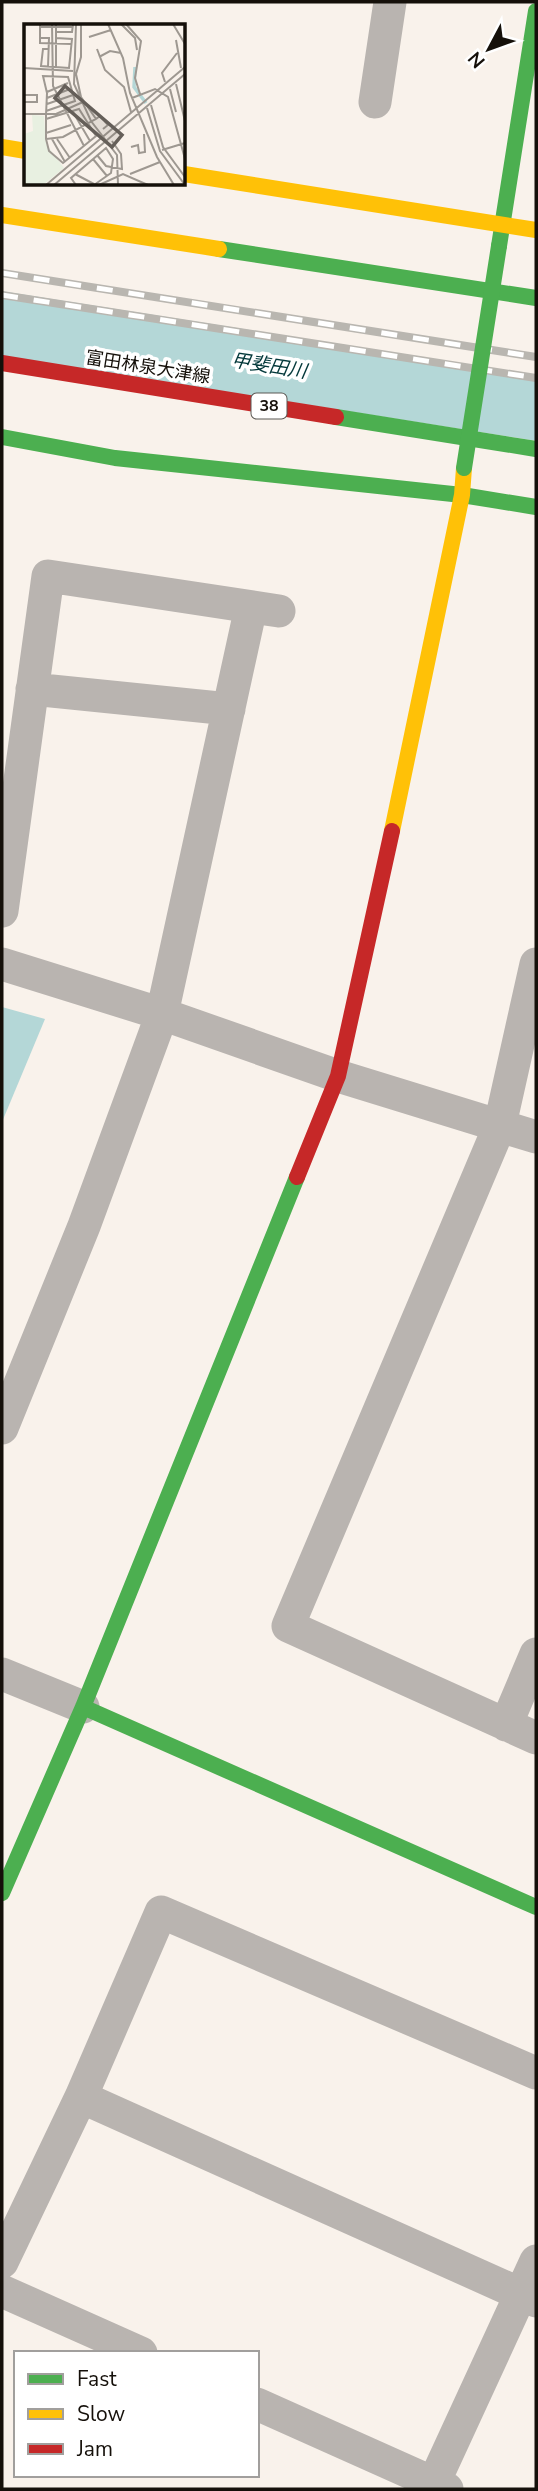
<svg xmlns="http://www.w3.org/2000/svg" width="538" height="2491" font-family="'Nunito Sans','Noto Sans JP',sans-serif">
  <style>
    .water { fill: #b4d7d7 }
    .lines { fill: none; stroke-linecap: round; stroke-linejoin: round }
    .river { stroke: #b4d7d7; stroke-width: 65 }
    .street { stroke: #b9b4b0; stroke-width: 33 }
    .fast { stroke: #4caf50; stroke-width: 16 }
    .slow { stroke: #ffc107; stroke-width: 16 }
    .jam { stroke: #c62828; stroke-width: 16 }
    .rail-casing { stroke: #b9b6b0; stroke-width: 8 }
    .rail { stroke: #fff; stroke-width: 5; stroke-dasharray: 16; stroke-linecap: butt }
    .fast-bridge { stroke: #4caf50; stroke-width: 16 }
    .labels { text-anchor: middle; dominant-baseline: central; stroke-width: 7; stroke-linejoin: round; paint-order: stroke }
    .shield { fill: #fff; stroke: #5b5854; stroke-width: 2 }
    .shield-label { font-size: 16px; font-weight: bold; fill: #15100a }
    .street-label { font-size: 18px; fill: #15100a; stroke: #fff }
    .water-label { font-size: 19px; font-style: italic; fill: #03383a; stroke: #fff }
    .inset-river { fill: none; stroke: #b4d7d7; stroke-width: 3.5 }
    .inset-road { fill: none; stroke: #9e9891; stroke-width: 2 }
    .view { fill: #655f59; fill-opacity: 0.15; stroke: #655f59; stroke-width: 3.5 }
    .inset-edge { fill: none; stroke: #15100a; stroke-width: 3.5 }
  </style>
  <rect width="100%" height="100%" fill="#f9f2eb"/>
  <path class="water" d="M 2,1007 L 45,1019 L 2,1122 Z"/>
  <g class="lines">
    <path class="river" d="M 2,324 L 536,408"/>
    <path class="street" d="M 375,102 L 390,2
      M 32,689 L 229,709
      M 2,911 L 48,576 L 279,611
      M 2,964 L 162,1014 L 251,607
      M 536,964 L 500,1125 L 288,1626 L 536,1738
      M 2,1428 L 84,1226 L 162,1014 L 338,1076 L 536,1137
      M 2,1674 L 83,1707
      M 506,1725 L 536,1654
      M 81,2097 L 536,2301
      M 2,2262 L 81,2097 L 161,1912 L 536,2073
      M 2,2291 L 141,2353
      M 257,2404 L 447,2489
      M 431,2489 L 536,2261"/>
    <path class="fast" d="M 499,246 L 536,11
      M 219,249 L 536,298
      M 336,417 L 536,449
      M 2,437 L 115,458 L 462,495 L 536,507
      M 83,1707 L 536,1907
      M 2,1893 L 83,1707 L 297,1177"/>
    <path class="slow" d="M 2,147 L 26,151
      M 184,174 L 536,230
      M 2,215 L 219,249
      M 392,831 L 462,495 L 464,468"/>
    <path class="jam" d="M 2,363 L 336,417
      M 297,1177 L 338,1076 L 392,831"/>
    <g class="rail-casing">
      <path id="rail" d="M 2,273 L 536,357
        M 2,295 L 536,378"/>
    </g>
    <use href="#rail" class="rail"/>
    <path class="fast-bridge" d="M 464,468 L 499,246"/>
  </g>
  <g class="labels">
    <rect class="shield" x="251.5" y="393.5" width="35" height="25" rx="5"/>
    <g class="shield-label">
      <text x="269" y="406">38</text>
    </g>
    <g class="street-label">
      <text transform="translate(148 367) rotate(9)">富田林泉大津線</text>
    </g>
    <g class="water-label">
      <text transform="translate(269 366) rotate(9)">甲斐田川</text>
    </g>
  </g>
  <g transform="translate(24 24)">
    <rect width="161" height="161" fill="#f9f2eb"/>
    <path d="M 8,91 L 20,92 L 22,120 L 40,144 L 19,161 L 0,161 L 0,110 L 9,107 Z" fill="#e8f0e1"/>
    <path class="inset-river" d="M 111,43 L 110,63 L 122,79"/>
    <path class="inset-road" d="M 16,0 L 16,19 L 47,20M 28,0 L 29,62 L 60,122M 52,0 L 50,60 L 67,97 L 93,131 L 94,161M 84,0 L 99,34 L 106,69 L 133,133 L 150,161M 97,0 L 111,14 L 113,26M 102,0 L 117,17 L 111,54 L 116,70M 149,0 L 161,20M 16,3 L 48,3M 33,8 L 48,8 L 49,1M 65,13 L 87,6M 16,14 L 25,14 L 24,43M 152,16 L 157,44M 25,25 L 19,25 L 17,42 L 45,44 L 48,15 L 32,14M 73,25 L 81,46 L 100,63 L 107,88M 75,33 L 86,27 L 97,29M 32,43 L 32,0M 0,44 L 49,47M 141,58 L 138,49 L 153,29M 152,60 L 161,97M 146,65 L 152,88M 23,68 L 44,59M 0,71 L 13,71 L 13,78 L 0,78M 23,74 L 46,65M 108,74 L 131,65 L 144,73 L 161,135M 23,80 L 49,71M 127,81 L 139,123 L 161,153M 123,84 L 136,127 L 161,161M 49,88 L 66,117M 0,90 L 32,90 L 59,78M 22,95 L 55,85 L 72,112 L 39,139 L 25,127 L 22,115 L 22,91 L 23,69 L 19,52 L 44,53 L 51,77 L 22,87M 72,95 L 76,92 L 84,101 L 79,105M 22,109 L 47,101M 22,115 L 39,113 L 72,95 L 57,73 L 52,50 L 57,33 L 57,0M 28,115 L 41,138M 33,115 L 46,134M 107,123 L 114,121 L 115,129 L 121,128 L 120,110M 138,126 L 161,119M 73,131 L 82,142 L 98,145 L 97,130 L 88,117M 69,135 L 83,152M 51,150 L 70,160M 106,150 L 136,138M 22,161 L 161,43M 30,161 L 161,50M 52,161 L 47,154 L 82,124 L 89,135 L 87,149 L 70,161M 75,161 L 99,150 L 124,161"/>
    <path class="view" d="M 41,62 L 98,111 L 88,123 L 31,74 Z"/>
    <rect width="161" height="161" class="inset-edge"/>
  </g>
  <rect width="538" height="2491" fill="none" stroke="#15100a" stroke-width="7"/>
  <rect x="14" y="2351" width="245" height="126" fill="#ffffff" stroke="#a19f9d" stroke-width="2"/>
  <rect x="28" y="2374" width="35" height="10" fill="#4caf50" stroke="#a19f9d" stroke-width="2"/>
  <text x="77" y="2386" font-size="21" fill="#15100a">Fast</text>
  <rect x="28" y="2409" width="35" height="10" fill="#ffc107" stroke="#a19f9d" stroke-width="2"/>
  <text x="77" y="2421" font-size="21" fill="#15100a">Slow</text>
  <rect x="28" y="2444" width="35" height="10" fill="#c62828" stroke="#a19f9d" stroke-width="2"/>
  <text x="77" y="2456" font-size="21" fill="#15100a">Jam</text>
  <g transform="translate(489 49) rotate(229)" stroke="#ffffff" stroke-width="5" paint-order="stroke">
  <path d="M0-5L12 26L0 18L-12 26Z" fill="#15100a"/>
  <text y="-10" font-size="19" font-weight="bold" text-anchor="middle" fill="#15100a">N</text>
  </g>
</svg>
